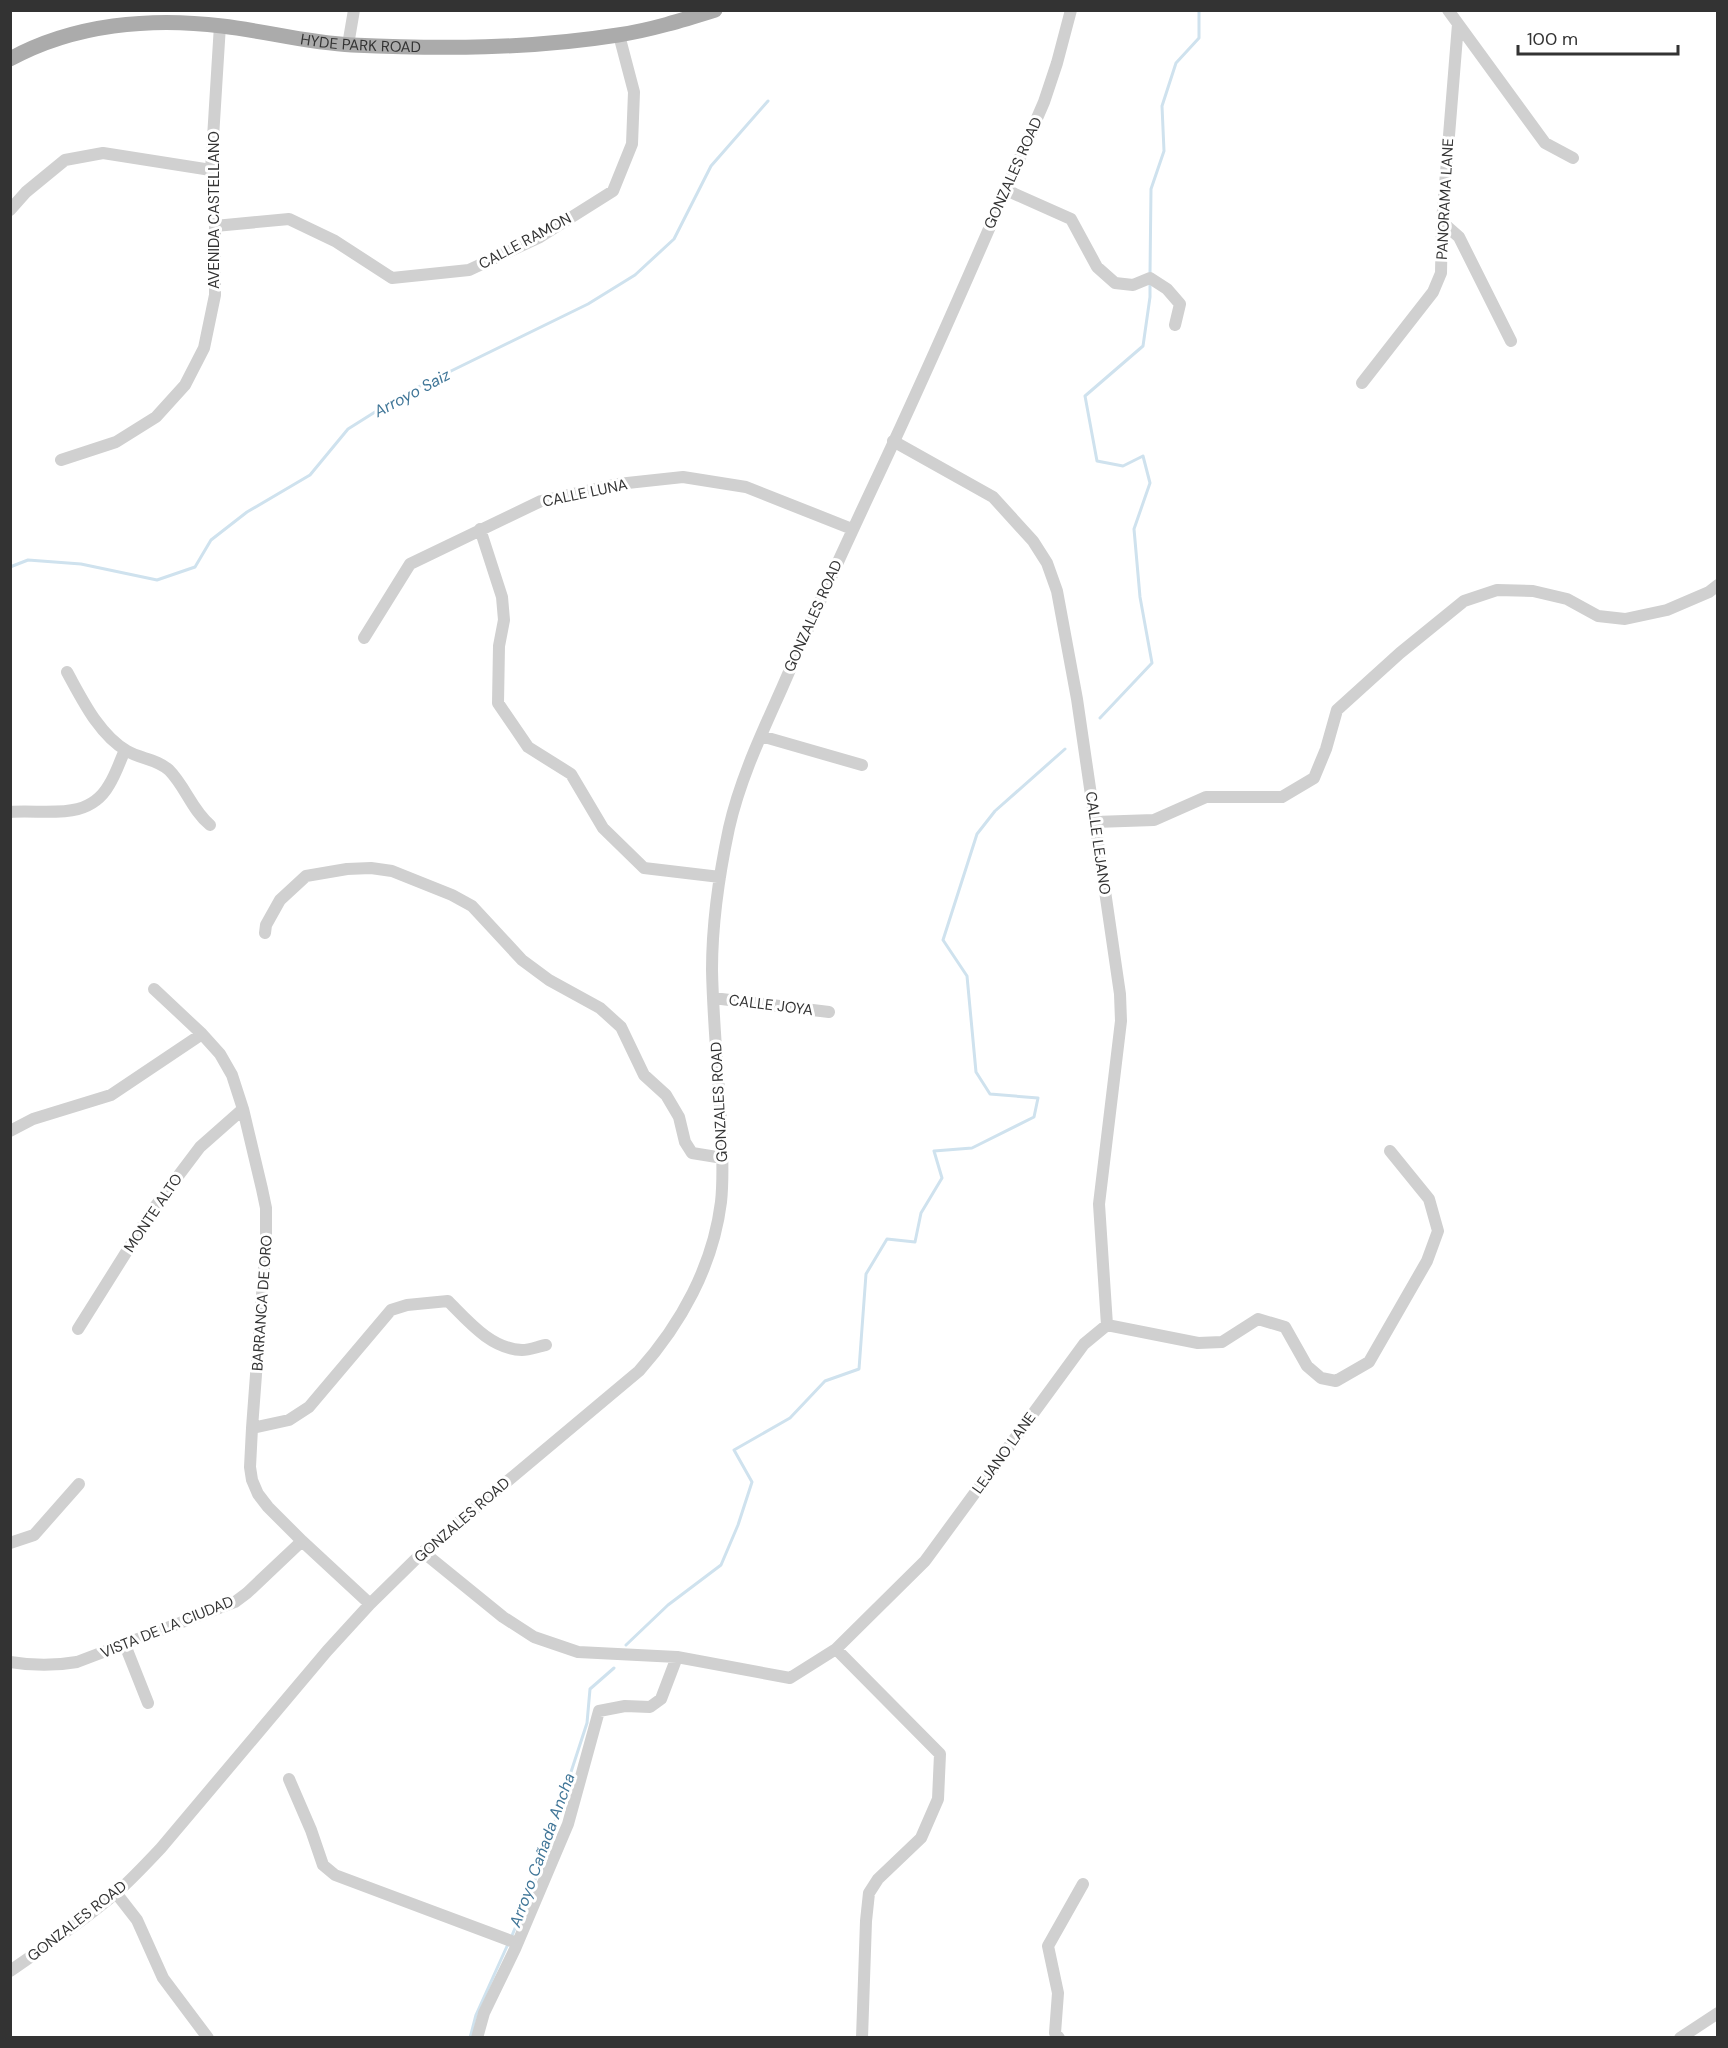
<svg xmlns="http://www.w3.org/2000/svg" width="1728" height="2048" font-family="'DM Sans',sans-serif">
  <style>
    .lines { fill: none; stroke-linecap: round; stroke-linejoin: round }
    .stream { stroke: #cfe2ee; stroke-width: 3 }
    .minor { stroke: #d0d0d0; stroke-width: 12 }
    .major { stroke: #ababab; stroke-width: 15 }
    .labels { text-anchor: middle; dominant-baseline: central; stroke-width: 6; stroke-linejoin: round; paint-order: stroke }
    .street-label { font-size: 15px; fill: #333; stroke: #fff }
    .water-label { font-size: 16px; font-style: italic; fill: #3f7597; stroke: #fff }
  </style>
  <rect width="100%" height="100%" fill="#fff"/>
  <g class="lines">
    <path class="stream" d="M 1150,274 L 1151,189 L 1164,151 L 1162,106 L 1176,63 L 1199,38 L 1199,10
      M 10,567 L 28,560 L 81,564 L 157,580 L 195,567 L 211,540 L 247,512 L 310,475 L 348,429 L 402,395 L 588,304 L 635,275 L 674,239 L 711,166 L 768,101
      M 1100,718 L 1152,663 L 1140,597 L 1134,529 L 1150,483 L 1143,456 L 1123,466 L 1097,461 L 1085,396 L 1143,346 L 1150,297 L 1150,281
      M 626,1645 L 668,1605 L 721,1565 L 738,1525 L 752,1482 L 734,1450 L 790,1418 L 825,1381 L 859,1369 L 866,1274 L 887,1239 L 915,1242 L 921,1213 L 942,1178 L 934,1151 L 972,1148 L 1034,1117 L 1038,1098 L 990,1094 L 976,1072 L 967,976 L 943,940 L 977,834 L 995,811 L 1065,749
      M 511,1938 L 539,1870 L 587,1723 L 590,1689 L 614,1668
      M 470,2038 L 476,2015 L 508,1944"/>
    <path class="minor" d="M 1448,10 L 1545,143 L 1573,158
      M 348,45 L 354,10
      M 1006,190 L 1071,219 L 1097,267 L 1115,283 L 1133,285 L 1150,278 L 1167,289 L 1180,304 L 1175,325
      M 10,210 L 26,192 L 65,160 L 103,153 L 211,170
      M 1442,222 L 1459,237 L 1511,341
      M 215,226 L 289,219 L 335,241 L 392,278 L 469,270 L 540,237 L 613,191 L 632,144 L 634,92 L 619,35
      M 1362,383 L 1433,292 L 1441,273 L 1442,222 L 1458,24
      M 893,441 L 993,497 L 1033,541 L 1047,563 L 1057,591 L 1077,699 L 1120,994 L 1121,1021 L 1099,1204 L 1107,1325
      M 61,460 L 116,442 L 156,417 L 185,385 L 204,348 L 215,295 L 215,226 L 211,170 L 220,25
      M 480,529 L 502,597 L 504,620 L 499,646 L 498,703 L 528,747 L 571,774 L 603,828 L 644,868 L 720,877
      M 364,638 L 410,564 L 541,501 L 618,484 L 683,477 L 746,487 L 852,529
      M 67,672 C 82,699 99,735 127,751 C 141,759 157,759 169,770 C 185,786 192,810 210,825
      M 761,736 L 862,765
      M 10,812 C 46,809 88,822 109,785 C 116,774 120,761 125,750
      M 1095,822 L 1154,820 L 1206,797 L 1282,797 L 1314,778 L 1326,749 L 1337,710 L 1400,653 L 1464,601 L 1497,590 L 1533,591 L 1567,599 L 1598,616 L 1625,619 L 1667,610 L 1709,592 L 1718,585
      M 265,933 L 266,925 L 280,900 L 306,876 L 347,869 L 371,868 L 392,871 L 452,895 L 472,906 L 522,960 L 549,980 L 600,1008 L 621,1027 L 644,1075 L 666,1095 L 679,1117 L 685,1142 L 692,1153 L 723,1158
      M 154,989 L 202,1034 L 220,1054 L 232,1075 L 243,1109 L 262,1189 L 266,1208 L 266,1241 L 252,1428 L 250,1467 L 252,1480 L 258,1494 L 268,1507 L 302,1541 L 370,1604
      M 713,998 L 829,1012
      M 10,1131 L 33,1119 L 111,1095 L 202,1034
      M 78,1329 L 154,1208 L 200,1147 L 243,1109
      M 252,1428 L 289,1420 L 309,1407 L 391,1310 L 407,1305 L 448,1301 C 468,1321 491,1349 522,1350 C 530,1350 539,1346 546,1345
      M 10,1543 L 34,1535 L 79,1484
      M 423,1552 L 503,1617 L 534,1637 L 578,1652 L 677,1657 L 790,1678 L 836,1649 L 925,1561 L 1084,1344 L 1107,1325 L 1198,1343 L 1222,1342 L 1258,1319 L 1285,1327 L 1307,1366 L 1321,1378 L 1336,1381 L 1369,1362 L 1427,1261 L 1438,1231 L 1429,1199 L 1390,1151
      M 125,1645 L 148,1703
      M 836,1649 L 940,1754 L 938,1799 L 921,1838 L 878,1879 L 869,1893 L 866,1921 L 862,2038
      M 10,1662 C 34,1666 54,1666 77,1662 L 235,1602 L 247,1593 L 302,1541
      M 289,1779 L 311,1830 L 323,1865 L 335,1875 L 514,1942
      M 116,1893 L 137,1920 L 163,1978 L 208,2038
      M 10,1971 C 46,1946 82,1922 115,1894 C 131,1880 146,1864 161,1848 L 327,1651 L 370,1604 L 423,1552 L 639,1371 C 681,1324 713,1266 721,1202 C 724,1175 722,1148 721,1120 C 718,1070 713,1020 712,970 C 712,923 719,875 729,828 C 740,779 762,733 782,688 C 810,623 839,559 869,495 C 930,366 987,234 1044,102 L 1057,63 L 1071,10
      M 477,2038 L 484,2013 L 515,1949 L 568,1824 L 599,1711 L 625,1706 L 650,1707 L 661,1699 L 677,1657
      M 1059,2038 L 1055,2033 L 1058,1993 L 1048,1946 L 1083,1884
      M 1680,2038 L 1718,2013"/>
    <path class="major" id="s1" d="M 10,59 C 74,24 151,17 222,26 C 265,31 308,43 352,45 C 441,49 530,49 618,35 C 651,30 683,20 715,10"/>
  </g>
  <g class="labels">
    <g class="street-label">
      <text stroke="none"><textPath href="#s1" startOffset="358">HYDE PARK ROAD</textPath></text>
      <text transform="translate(1013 173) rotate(-66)">GONZALES ROAD</text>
      <text transform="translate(1445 199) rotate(-87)">PANORAMA LANE</text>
      <text transform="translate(214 210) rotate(-90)">AVENIDA CASTELLANO</text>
      <text transform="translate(525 241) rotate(-28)">CALLE RAMON</text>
      <text transform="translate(585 493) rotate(-12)">CALLE LUNA</text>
      <text transform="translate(813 616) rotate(-66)">GONZALES ROAD</text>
      <text transform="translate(1098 843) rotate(82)">CALLE LEJANO</text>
      <text transform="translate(771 1005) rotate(7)">CALLE JOYA</text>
      <text transform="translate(719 1102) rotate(-93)">GONZALES ROAD</text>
      <text transform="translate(153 1213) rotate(-56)">MONTE ALTO</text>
      <text transform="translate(262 1303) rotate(-86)">BARRANCA DE ORO</text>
      <text transform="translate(1004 1453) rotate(-54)">LEJANO LANE</text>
      <text transform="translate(462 1520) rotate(-41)">GONZALES ROAD</text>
      <text transform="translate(167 1627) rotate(-22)">VISTA DE LA CIUDAD</text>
      <text transform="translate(77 1921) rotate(-38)">GONZALES ROAD</text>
    </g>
    <g class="water-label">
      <text transform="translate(412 393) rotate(-28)">Arroyo Saiz</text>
      <text transform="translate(542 1850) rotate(-70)">Arroyo Cañada Ancha</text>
    </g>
  </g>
  <rect width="1728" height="2048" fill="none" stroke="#333333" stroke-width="24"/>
  <path d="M1518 45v9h160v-9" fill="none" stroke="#333333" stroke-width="3"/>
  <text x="1527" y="45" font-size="18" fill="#333333" stroke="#ffffff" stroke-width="4.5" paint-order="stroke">100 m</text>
</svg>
